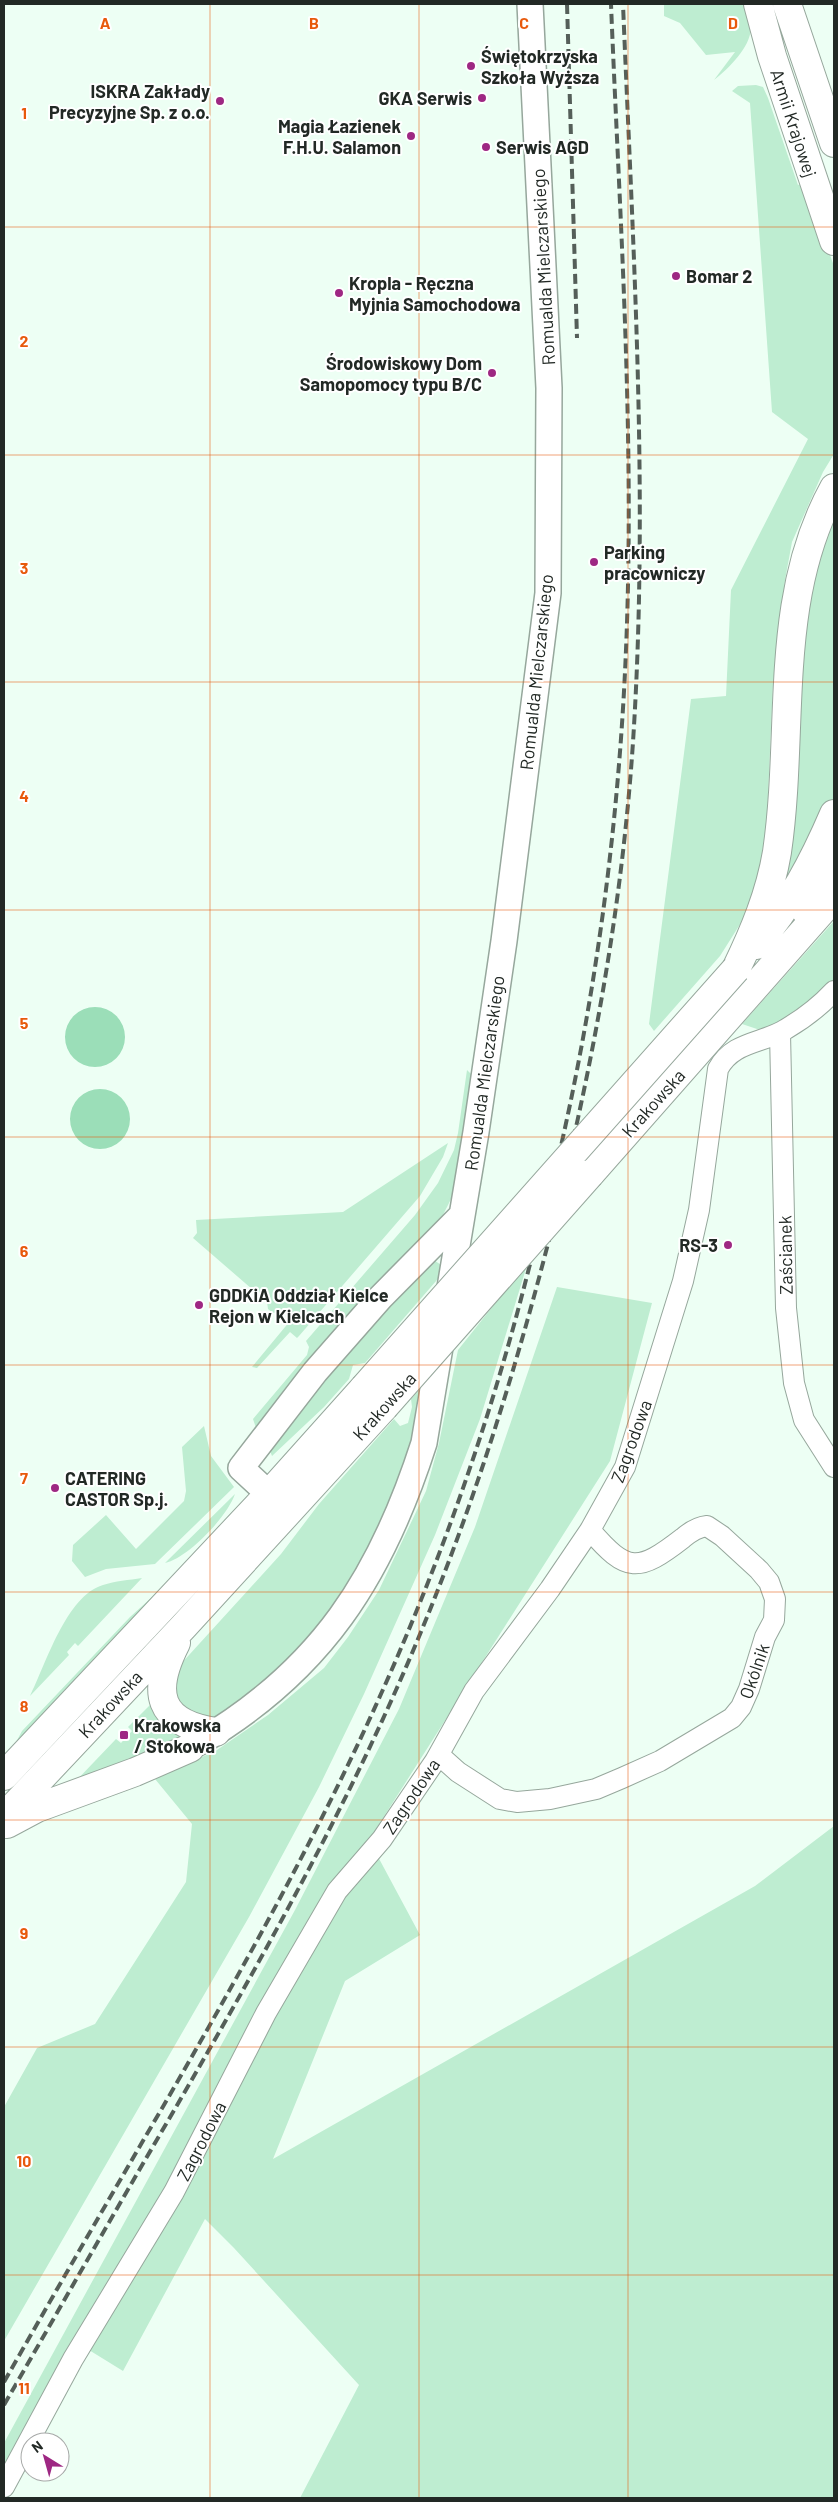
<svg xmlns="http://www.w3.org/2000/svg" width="838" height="2502" font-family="Barlow,sans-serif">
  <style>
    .green { fill: #beedd1 }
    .water { fill: #9bdeb8 }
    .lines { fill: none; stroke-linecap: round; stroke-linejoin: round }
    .minor-casing { stroke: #96a79c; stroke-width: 22 }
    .tertiary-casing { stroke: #96a79c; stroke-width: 28 }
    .primary-casing { stroke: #96a79c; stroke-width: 30 }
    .minor { stroke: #fff; stroke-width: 20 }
    .tertiary { stroke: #fff; stroke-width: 25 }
    .primary { stroke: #fff; stroke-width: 28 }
    .rail { stroke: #555f59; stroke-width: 4; stroke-dasharray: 10 5; stroke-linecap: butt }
    .primary-bridge-casing { stroke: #96a79c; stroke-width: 30; stroke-linecap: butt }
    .primary-bridge { stroke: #fff; stroke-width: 28 }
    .grid { fill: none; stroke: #e8590c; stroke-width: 1; stroke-opacity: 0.55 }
    .poi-dot { fill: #9e2883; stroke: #fff; stroke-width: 2 }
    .labels { text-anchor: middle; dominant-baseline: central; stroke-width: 4; stroke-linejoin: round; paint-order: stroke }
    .poi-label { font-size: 18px; font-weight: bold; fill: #222925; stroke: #fff; text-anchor: start }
    .street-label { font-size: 18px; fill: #222925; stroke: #fff }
    .grid-label { font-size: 16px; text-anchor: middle; font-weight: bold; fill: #e8590c; stroke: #fff; stroke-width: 4; stroke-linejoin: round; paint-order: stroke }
  </style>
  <rect width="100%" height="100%" fill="#edfff4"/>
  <path class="green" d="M 664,4 L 747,4 C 748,11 751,20 751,28 C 750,48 729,68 714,80 L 735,52 L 706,55 L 680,23 L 664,16 Z
    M 756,85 L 763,87 L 768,98 L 798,185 L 804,183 L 834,266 L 834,454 L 823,472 L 792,542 L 785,580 L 773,684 L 767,819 L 758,881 L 744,918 L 720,956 L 654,1031 L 649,1024 L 691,699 L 726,696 L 731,590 L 808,439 L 772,412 L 750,103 L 732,91 L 738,86 Z
    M 834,516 L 834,797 L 813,840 L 785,886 L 804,642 L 813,579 Z
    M 834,921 L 834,984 L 812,1005 L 763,1031 L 742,1024 Z
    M 467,1070 L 475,1078 L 455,1191 L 440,1221 L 256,1428 L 253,1419 L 307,1355 L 309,1347 L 306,1341 L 415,1215 L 438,1183 L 454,1150 L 458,1133 Z
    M 448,1143 L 443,1157 L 420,1196 L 299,1336 L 297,1338 L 290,1332 L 257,1368 L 252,1367 L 290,1321 L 291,1316 L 285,1311 L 273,1313 L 268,1309 L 267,1302 L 193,1238 L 197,1233 L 196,1220 L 343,1212 Z
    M 434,1260 L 441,1265 L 443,1273 L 365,1363 L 353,1365 L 349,1379 L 324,1407 L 272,1456 L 270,1451 L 335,1364 L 421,1267 Z
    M 528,1262 L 480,1419 L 435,1535 L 364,1694 L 319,1787 L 249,1917 L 4,2341 L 4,2107 L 37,2048 L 95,2024 L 186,1882 L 192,1824 L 155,1779 L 217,1750 L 268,1715 L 324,1668 L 348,1637 L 379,1590 L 426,1491 L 439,1443 L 458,1350 Z
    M 557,1287 L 652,1303 L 610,1461 L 369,1840 L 420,1935 L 345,1981 L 273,2159 L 755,1886 L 834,1826 L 834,2498 L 300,2498 L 359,2385 L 234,2248 L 205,2219 L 123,2371 L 76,2342 L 4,2469 L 4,2443 L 295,1910 L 399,1709 L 475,1527 Z
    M 424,1385 L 407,1466 L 370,1552 L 315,1636 L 259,1689 L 211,1720 L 183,1714 L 174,1688 L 179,1666 L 281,1554 L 319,1504 L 394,1419 L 400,1426 L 408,1423 L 412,1407 L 411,1399 Z
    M 204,1426 L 211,1456 L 234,1487 L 155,1564 L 106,1569 L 85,1577 L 72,1561 L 73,1545 L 106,1515 L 136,1549 L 184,1501 L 186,1491 L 182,1447 Z
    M 235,1494 C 227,1517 188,1558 165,1563 Z
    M 142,1578 L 78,1646 L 75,1643 L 67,1652 L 69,1655 L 30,1696 C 46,1664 66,1596 103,1585 C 115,1581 129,1580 142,1578 Z
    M 161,1589 L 7,1759 L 22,1731 L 130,1617 Z
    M 156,1699 L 192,1737 L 73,1784 L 116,1739 L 121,1743 L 132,1731 L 128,1727 Z"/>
  <path class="water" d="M65 1037a30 30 0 1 1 60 0a30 30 0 1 1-60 0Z
    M70 1119a30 30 0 1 1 60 0a30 30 0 1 1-60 0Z"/>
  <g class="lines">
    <g class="minor-casing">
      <path id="minor" d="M 780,1033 L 786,1308 L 794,1383 L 804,1420 L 834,1467
        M 439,1755 L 458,1772 L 500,1799 L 517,1802 L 550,1799 L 596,1789 L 622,1778 L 660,1761 L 732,1718 L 741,1707 L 749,1689 L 765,1637 L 774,1620 L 775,1599 L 769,1582 L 759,1570 L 722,1536 L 707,1526 C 697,1527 690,1532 683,1538 C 638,1573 627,1573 590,1530
        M 4,2487 L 73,2359 L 174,2192 L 266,2013 L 337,1891 L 382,1839 L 435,1761 L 474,1691 L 550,1589 L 590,1530 L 625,1467 L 683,1281 L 699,1210 L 718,1069 C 733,1041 762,1044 786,1029 C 803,1019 820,1006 834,991"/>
    </g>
    <g class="tertiary-casing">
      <path id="tertiary" d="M 269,1494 L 241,1468 L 315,1372 L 380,1298 L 462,1215
        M 198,1743 C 321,1671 381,1577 424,1443 L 476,1132 L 504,941 L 548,593 L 549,388 L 530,4"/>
    </g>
    <g class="primary-casing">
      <path id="primary" d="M 758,4 L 772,56 L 834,241
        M 787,4 L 834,143
        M 805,910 L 834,863
        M 756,945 C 791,904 813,863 834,814
        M 736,969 C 754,932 770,894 777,852 C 795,729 772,600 834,488
        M 590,1174 L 834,897
        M 176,1643 C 151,1692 157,1723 216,1732
        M 4,1776 L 269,1494 L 364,1388
        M 4,1817 L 184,1626 L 384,1407
        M 7,1824 L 37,1808 L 135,1772 L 190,1748"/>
    </g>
    <use href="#minor" class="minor"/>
    <use href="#tertiary" class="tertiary"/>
    <use href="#primary" class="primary"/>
    <path class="rail" d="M 567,4 L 577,338
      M 4,2382 C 58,2287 113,2192 168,2098 C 246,1963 322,1827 385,1685 C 445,1550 493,1411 529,1268 C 539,1232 550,1196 558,1159 C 595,999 617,836 625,672 C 636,449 620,226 611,4
      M 4,2405 C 61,2306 118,2206 176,2107 C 255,1971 332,1834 396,1690 C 462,1542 511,1389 551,1232 C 592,1071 622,908 633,742 C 649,496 633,250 623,4"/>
    <g class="primary-bridge-casing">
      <path id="primary-bridge" d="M 364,1388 L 736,969
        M 384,1407 L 590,1174"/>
    </g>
    <use href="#primary-bridge" class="primary-bridge"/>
  </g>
  <path class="grid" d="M 210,4 L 210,2498M 419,4 L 419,2498M 628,4 L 628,2498M 4,227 L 834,227M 4,455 L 834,455M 4,682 L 834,682M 4,910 L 834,910M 4,1137 L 834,1137M 4,1365 L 834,1365M 4,1592 L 834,1592M 4,1820 L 834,1820M 4,2047 L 834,2047M 4,2275 L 834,2275"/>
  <g class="poi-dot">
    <circle cx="471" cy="66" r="5"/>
    <circle cx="482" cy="98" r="5"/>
    <circle cx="220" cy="101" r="5"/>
    <circle cx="411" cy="136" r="5"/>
    <circle cx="486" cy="147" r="5"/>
    <circle cx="676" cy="276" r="5"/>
    <circle cx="339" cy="293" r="5"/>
    <circle cx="492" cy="373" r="5"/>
    <circle cx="594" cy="562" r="5"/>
    <circle cx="728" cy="1245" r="5"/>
    <circle cx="199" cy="1305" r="5"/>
    <circle cx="55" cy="1488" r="5"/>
    <rect x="119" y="1730" width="10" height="10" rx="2.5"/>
  </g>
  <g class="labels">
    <g class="poi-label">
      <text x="481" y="56">Świętokrzyska<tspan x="481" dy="21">Szkoła Wyższa</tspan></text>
      <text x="210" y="91" text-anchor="end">ISKRA Zakłady<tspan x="210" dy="21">Precyzyjne Sp. z o.o.</tspan></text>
      <text x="472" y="98" text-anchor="end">GKA Serwis</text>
      <text x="401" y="126" text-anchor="end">Magia Łazienek<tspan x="401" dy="21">F.H.U. Salamon</tspan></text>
      <text x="496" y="147">Serwis AGD</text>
      <text x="686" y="276">Bomar 2</text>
      <text x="349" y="283">Kropla - Ręczna<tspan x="349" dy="21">Myjnia Samochodowa</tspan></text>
      <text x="482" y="363" text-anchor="end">Środowiskowy Dom<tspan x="482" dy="21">Samopomocy typu B/C</tspan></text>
      <text x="604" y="552">Parking<tspan x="604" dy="21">pracowniczy</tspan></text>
      <text x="718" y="1245" text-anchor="end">RS-3</text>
      <text x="209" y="1295">GDDKiA Oddział Kielce<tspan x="209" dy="21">Rejon w Kielcach</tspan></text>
      <text x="65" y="1478">CATERING<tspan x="65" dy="21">CASTOR Sp.j.</tspan></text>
      <text x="134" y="1725">Krakowska<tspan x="134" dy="21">/ Stokowa</tspan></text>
    </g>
    <g class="street-label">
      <text transform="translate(794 123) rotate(72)">Armii Krajowej</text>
      <text transform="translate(543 267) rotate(-93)">Romualda Mielczarskiego</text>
      <text transform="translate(536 672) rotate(-84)">Romualda Mielczarskiego</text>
      <text transform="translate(484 1073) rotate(-82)">Romualda Mielczarskiego</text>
      <text transform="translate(653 1103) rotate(-48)">Krakowska</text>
      <text transform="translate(785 1255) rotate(-91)">Zaścianek</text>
      <text transform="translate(384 1406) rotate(-48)">Krakowska</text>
      <text transform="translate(631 1441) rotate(-70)">Zagrodowa</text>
      <text transform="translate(754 1671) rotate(-71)">Okólnik</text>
      <text transform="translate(110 1704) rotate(-47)">Krakowska</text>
      <text transform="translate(411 1796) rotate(-56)">Zagrodowa</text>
      <text transform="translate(201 2141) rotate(-63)">Zagrodowa</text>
    </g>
  </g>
  <g class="grid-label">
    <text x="105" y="29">A</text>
    <text x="314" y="29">B</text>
    <text x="524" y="29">C</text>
    <text x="733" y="29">D</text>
    <text x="24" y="119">1</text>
    <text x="24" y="347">2</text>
    <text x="24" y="574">3</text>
    <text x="24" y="802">4</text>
    <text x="24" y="1029">5</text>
    <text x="24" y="1257">6</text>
    <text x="24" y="1484">7</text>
    <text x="24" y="1712">8</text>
    <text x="24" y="1939">9</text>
    <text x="24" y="2167">10</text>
    <text x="24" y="2394">11</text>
  </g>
  <rect width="838" height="2502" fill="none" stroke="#222925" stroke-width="10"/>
  <g transform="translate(45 2457) rotate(323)"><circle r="24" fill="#ffffff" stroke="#a7a9a8"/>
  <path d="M0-4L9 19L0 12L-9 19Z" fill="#9e2883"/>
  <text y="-8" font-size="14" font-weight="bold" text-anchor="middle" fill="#222925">N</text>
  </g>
</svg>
